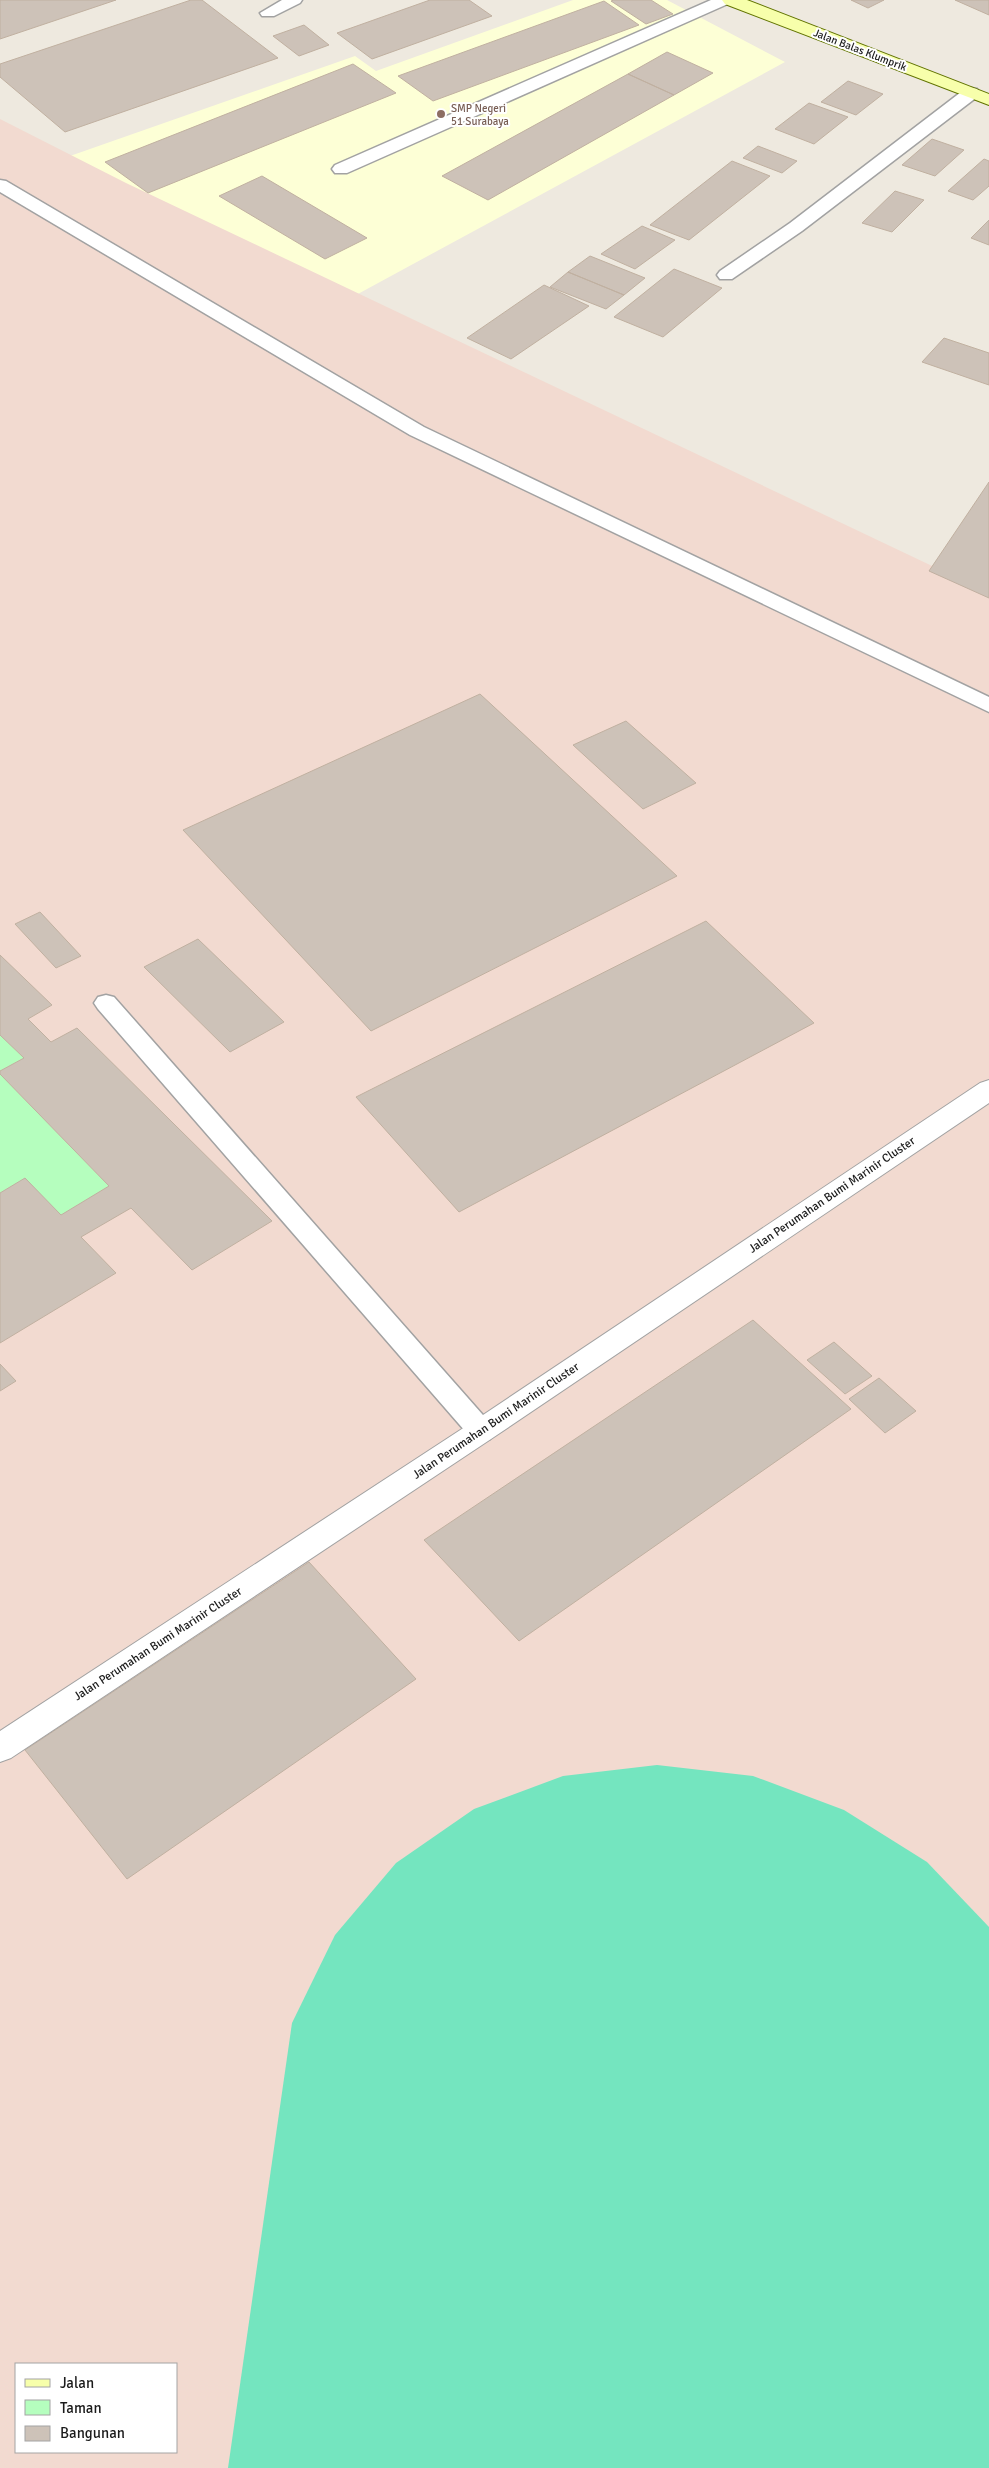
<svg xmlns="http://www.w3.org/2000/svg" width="989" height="2468" font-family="Signika,sans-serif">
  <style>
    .education { fill: #fdffd6 }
    .military { fill: #f2dad0; fill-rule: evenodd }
    .park { fill: #b5febe }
    .pitch { fill: #74e5bf }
    .building { fill: #cdc2b8; stroke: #c0b0a0 }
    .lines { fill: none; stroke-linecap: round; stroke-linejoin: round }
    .lane-casing { stroke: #a2a2a2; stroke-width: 3 }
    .street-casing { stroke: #a2a2a2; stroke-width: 2 }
    .secondary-casing { stroke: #617300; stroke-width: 2 }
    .lane { fill: #fff; fill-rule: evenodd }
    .street { fill: #fff; fill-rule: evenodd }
    .secondary { fill: #f7ffab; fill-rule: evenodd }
    .education-dot { fill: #8d6e63; stroke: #fff; stroke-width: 2 }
    .labels { text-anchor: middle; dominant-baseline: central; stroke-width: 4; stroke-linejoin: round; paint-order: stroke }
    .far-street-label { font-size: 11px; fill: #1b1b1b; stroke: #fff }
    .far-education-label { font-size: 11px; fill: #785e54; stroke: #fff; text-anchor: start }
    .street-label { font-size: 12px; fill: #1b1b1b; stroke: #fff }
  </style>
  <rect width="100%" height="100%" fill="#eee9df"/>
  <path class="education" d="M 573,0 L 667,0 L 785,62 L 345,301 L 70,156 L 355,56 L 376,71 Z"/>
  <path class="military" d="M 0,119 L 126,183 L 989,593 L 989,2468 L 0,2468 ZM 16,2364 L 176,2364 L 176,2452 L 16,2452 Z"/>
  <path class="park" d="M 0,1035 L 24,1058 L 0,1071 Z
    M 0,1074 L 109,1186 L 61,1215 L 25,1179 L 0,1193 Z"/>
  <path class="pitch" d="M 657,1765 L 753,1776 L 844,1810 L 927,1862 L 989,1927 L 989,2468 L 228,2468 L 292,2023 L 335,1935 L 396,1863 L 474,1809 L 563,1776 Z"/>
  <path class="building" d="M 0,0 L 116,0 L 0,39 Z
    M 191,0 L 202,0 L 278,58 L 65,132 L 0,77 L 0,64 Z
    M 430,0 L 469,0 L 492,16 L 372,59 L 337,33 Z
    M 614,0 L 651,0 L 673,14 L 646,24 L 611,1 Z
    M 851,0 L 884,0 L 868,8 Z
    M 955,0 L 989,0 L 989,15 Z
    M 604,1 L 639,25 L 433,101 L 398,76 Z
    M 304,25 L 329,45 L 299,56 L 273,36 Z
    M 667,52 L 713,73 L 674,95 L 628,74 Z
    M 353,64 L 396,93 L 148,193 L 105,162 Z
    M 628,74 L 674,95 L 488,200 L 442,176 Z
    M 848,81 L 883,94 L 856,115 L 821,102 Z
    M 809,103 L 848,117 L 814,144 L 775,129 Z
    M 932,139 L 964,150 L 935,176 L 902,165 Z
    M 758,146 L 797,161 L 782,173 L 743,158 Z
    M 984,159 L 989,161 L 989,186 L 973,200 L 948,191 Z
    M 732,161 L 770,176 L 689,240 L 650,225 Z
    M 262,176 L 367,238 L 325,259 L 219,196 Z
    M 895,191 L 924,200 L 892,232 L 862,223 Z
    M 989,220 L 989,245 L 971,238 Z
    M 642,226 L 675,240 L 635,269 L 601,254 Z
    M 590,256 L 645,278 L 624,295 L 568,272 Z
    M 674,269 L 722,288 L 663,337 L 614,317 Z
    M 568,272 L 624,295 L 606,309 L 550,287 Z
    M 544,285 L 589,306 L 511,359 L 467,338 Z
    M 944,338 L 989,353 L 989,385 L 922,362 Z
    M 989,482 L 989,598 L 929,571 Z
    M 480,694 L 677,876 L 371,1031 L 183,830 Z
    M 626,721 L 696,783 L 643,809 L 573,745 Z
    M 40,912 L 81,956 L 56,968 L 15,924 Z
    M 706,921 L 814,1023 L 459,1212 L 356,1097 Z
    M 198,939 L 284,1022 L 230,1052 L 144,967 Z
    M 0,955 L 52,1005 L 28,1019 L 51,1042 L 77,1028 L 272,1221 L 192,1270 L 131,1208 L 81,1237 L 116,1273 L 0,1343 L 0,1193 L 25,1178 L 61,1215 L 109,1186 L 0,1074 L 0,1071 L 24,1058 L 0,1035 Z
    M 753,1320 L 851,1409 L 519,1641 L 424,1540 Z
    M 834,1342 L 872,1376 L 845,1394 L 807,1360 Z
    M 0,1364 L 16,1381 L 0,1391 Z
    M 879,1378 L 916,1411 L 885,1433 L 849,1399 Z
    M 309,1562 L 416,1679 L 127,1879 L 25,1750 Z"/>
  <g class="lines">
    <g class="lane-casing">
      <path id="lane" d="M 282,0 L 302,0 L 300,3 L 274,16 L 262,16 L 260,13 Z
        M 711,0 L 732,0 L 730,3 L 347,173 L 335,173 L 332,169 L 335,165 Z
        M 971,88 L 977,89 L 979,93 L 977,97 L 802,231 L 732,279 L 720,279 L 717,275 L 720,271 L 790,223 L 965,89 Z
        M 0,180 L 6,181 L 424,427 L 989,697 L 989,712 L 410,435 L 0,192 Z
        M 106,995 L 114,997 L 490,1423 L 494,1431 L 490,1439 L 481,1442 L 472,1439 L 98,1009 L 94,1003 L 98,997 Z"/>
    </g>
    <g class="street-casing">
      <path id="street" d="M 989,1080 L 989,1103 L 491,1439 L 11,1758 L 0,1762 L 0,1731 L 471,1423 L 980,1083 Z"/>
    </g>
    <g class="secondary-casing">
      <path id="secondary" d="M 722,0 L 747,0 L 989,94 L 989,105 L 725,4 Z"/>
    </g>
    <use href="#lane" class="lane"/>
    <use href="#street" class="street"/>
    <use href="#secondary" class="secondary"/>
  </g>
  <circle class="education-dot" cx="441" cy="114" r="5"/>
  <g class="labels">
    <g class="far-street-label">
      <text transform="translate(860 50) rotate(21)">Jalan Balas Klumprik</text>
    </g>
    <g class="far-education-label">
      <text x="451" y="108">SMP Negeri<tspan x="451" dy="13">51 Surabaya</tspan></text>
    </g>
    <g class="street-label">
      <text transform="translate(832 1195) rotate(-34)">Jalan Perumahan Bumi Marinir Cluster</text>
      <text transform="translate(496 1421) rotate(-34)">Jalan Perumahan Bumi Marinir Cluster</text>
      <text transform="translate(158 1644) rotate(-33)">Jalan Perumahan Bumi Marinir Cluster</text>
    </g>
  </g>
  <rect x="15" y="2363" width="162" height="90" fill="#ffffff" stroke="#a4a4a4"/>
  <rect x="25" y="2379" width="25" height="8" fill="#f7ffab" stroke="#a4a4a4"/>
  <text x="60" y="2388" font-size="15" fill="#1b1b1b">Jalan</text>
  <rect x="25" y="2400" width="25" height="15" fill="#b5febe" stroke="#a4a4a4"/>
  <text x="60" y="2413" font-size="15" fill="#1b1b1b">Taman</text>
  <rect x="25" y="2426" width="25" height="15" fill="#cdc2b8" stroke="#a4a4a4"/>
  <text x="60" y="2438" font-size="15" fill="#1b1b1b">Bangunan</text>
</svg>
